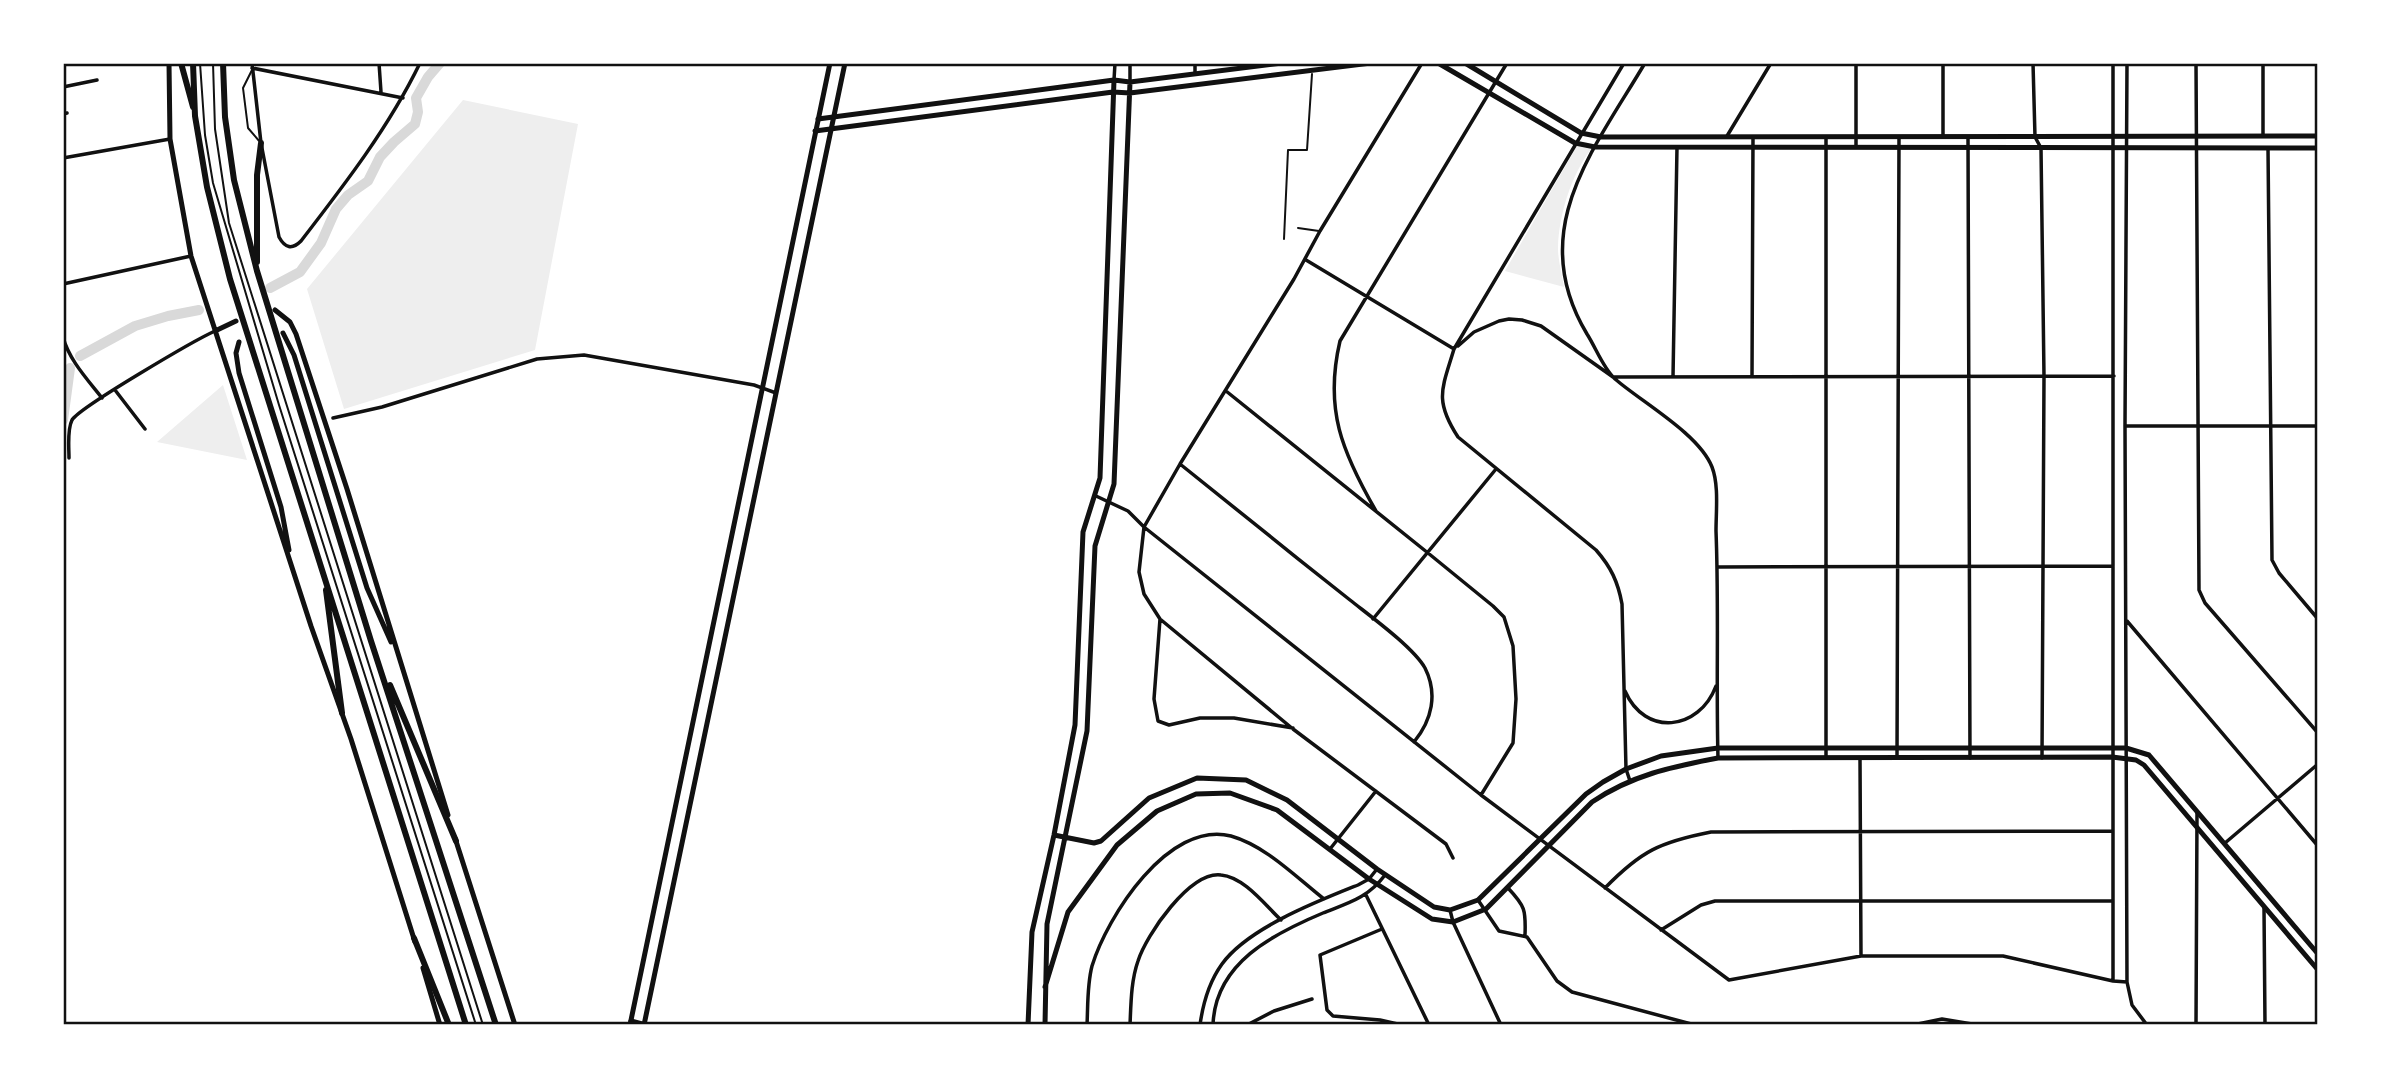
<svg xmlns="http://www.w3.org/2000/svg" width="2381" height="1088" font-family="'IBM Plex Serif',serif">
  <style>
    .green { fill: #eee }
    .lines { fill: none; stroke-linecap: round; stroke-linejoin: round }
    .canal { stroke: #d9d9d9; stroke-width: 10 }
    .service { stroke: #111; stroke-width: 2 }
    .minor { stroke: #111; stroke-width: 3.5 }
    .tertiary { stroke: #111; stroke-width: 5 }
    .secondary { stroke: #111; stroke-width: 5 }
    .trunk { stroke: #111; stroke-width: 6 }
    .neatline { fill: none; stroke: #111; stroke-width: 2.5 }
  </style>
  <rect width="100%" height="100%" fill="#fff"/>
  <path class="green" d="M 463,100 L 578,124 L 535,350 L 344,409 L 307,289 Z
    M 1577,146 L 1591,149 C 1571,176 1559,214 1558,248 C 1558,261 1562,274 1564,287 L 1505,271 Z
    M 223,385 L 247,460 L 157,442 Z"/>
  <g class="lines">
    <path class="canal" d="M 270,288 L 300,272 L 321,243 L 336,209 L 348,195 L 368,181 L 380,157 L 394,142 L 415,124 L 418,112 L 416,98 L 428,77 L 440,63
      M 80,356 L 135,326 L 168,316 L 199,310
      M 63,420 L 70,368"/>
    <path class="service" d="M 200,63 L 205,135 L 213,183 L 279,405 L 476,1025
      M 213,63 L 215,129 L 229,223 L 483,1025
      M 252,70 L 243,88 L 248,128 L 260,142
      M 1298,228 L 1319,231
      M 1284,239 L 1288,150 L 1307,150 L 1312,74"/>
    <path class="minor" d="M 252,63 L 261,143 L 279,237 C 285,248 292,250 301,241 C 345,184 389,127 420,63
      M 379,63 L 381,92
      M 1422,63 L 1320,231 L 1294,279 L 1180,464 L 1144,527 L 1139,572 L 1144,594 L 1160,619 L 1293,729 L 1446,844 L 1453,858
      M 1624,63 L 1454,349 C 1442,389 1434,400 1458,437 L 1596,550 C 1611,567 1618,582 1622,604 L 1626,769 L 1630,781
      M 1645,63 C 1593,151 1525,231 1587,334 C 1596,348 1603,368 1615,379 C 1643,403 1699,434 1712,467 C 1719,485 1716,511 1716,531 C 1719,607 1716,683 1718,758
      M 1856,63 L 1856,147
      M 1943,63 L 1943,137
      M 2033,63 L 2035,137 L 2041,148 L 2044,376 L 2042,758
      M 2127,63 L 2125,426 L 2127,982 L 2132,1005 L 2147,1025
      M 2196,63 L 2199,590 L 2205,603 L 2318,733
      M 2263,63 L 2263,135
      M 252,68 L 403,98
      M 1195,74 L 1195,63
      M 1114,80 L 1115,63
      M 1130,82 L 1130,63
      M 63,87 L 97,80
      M 63,114 L 67,113
      M 1727,136 L 1771,63
      M 1826,137 L 1826,758
      M 1968,137 L 1970,758
      M 2268,148 L 2272,560 L 2279,573 L 2318,619
      M 63,158 L 170,139
      M 1306,260 L 1454,349
      M 63,284 L 191,256
      M 63,337 C 69,360 88,380 102,398
      M 1458,346 L 1474,332 L 1499,321 L 1509,319 L 1522,320 L 1541,326 L 1613,377 L 2114,376
      M 1673,377 L 1677,147
      M 1752,377 L 1753,137
      M 115,390 L 145,429
      M 1226,391 L 1428,553 L 1493,606 L 1504,617 L 1513,646 L 1516,699 L 1513,743 L 1481,795
      M 333,418 L 382,407 L 537,359 L 584,355 L 754,385 L 776,393
      M 2125,426 L 2318,426
      M 69,458 C 69,447 67,430 72,420 C 80,407 195,340 215,331
      M 1180,464 C 1236,509 1293,555 1350,600 C 1370,616 1413,647 1425,668 C 1438,694 1432,720 1414,742
      M 1096,496 L 1128,511 L 1144,527 L 1481,795 L 1729,980 L 1861,956 L 2003,956 L 2113,981 L 2127,982
      M 1376,511 C 1342,452 1324,409 1340,341 L 1507,63
      M 1718,567 L 2113,566
      M 1160,619 L 1154,699 L 1158,721 L 1169,725 L 1200,718 L 1234,718 L 1293,728
      M 1373,619 L 1496,469
      M 2127,621 L 2318,846
      M 1625,691 C 1645,737 1699,731 1716,686
      M 1860,758 L 1861,956
      M 1897,758 L 1899,137
      M 2225,843 L 2318,764
      M 1330,849 L 1376,791
      M 1508,888 C 1525,906 1526,910 1525,935
      M 1605,888 C 1641,851 1660,842 1711,832 L 2112,831
      M 1366,895 L 1429,1025
      M 1478,900 L 1499,931 L 1527,937 L 1557,981 L 1572,992 L 1695,1025
      M 2264,908 L 2265,1025
      M 1450,910 L 1453,922 L 1501,1025
      M 1382,929 L 1320,955 L 1327,1010 L 1333,1016 L 1380,1020 L 1402,1025
      M 1661,930 L 1701,905 L 1715,901 L 2112,901
      M 2113,981 L 2113,63
      M 1087,1025 C 1088,1006 1087,985 1092,966 C 1107,917 1168,820 1231,836 C 1266,846 1296,877 1324,899
      M 1130,1025 C 1131,1003 1131,981 1138,961 C 1146,935 1190,871 1221,875 C 1244,877 1265,905 1281,920
      M 1200,1025 C 1203,1003 1209,982 1222,964 C 1248,928 1318,901 1358,885 L 1369,879 L 1377,869
      M 1213,1025 C 1215,963 1273,934 1323,913 C 1348,903 1368,898 1385,875
      M 1247,1025 L 1274,1011 L 1312,999
      M 1913,1025 L 1942,1019 L 1978,1025
      M 2196,1025 L 2197,813"/>
    <path class="tertiary" d="M 169,63 L 170,139 L 191,256 L 311,626 L 351,739 L 415,942
      M 1438,63 L 1575,143 L 1595,147 L 2318,148
      M 1465,63 L 1581,133 L 1601,137 L 2318,136
      M 818,119 L 1114,80 L 1130,82 L 1282,63
      M 815,131 L 1113,92 L 1130,93 L 1371,63
      M 275,310 L 290,322 L 296,334 L 347,489 L 448,815
      M 215,331 L 236,321
      M 283,333 L 294,355 L 367,588 L 391,642
      M 239,342 L 236,353 L 239,373 L 281,507 L 289,550
      M 1054,835 L 1094,843 L 1101,841 L 1149,798 L 1197,778 L 1246,780 L 1287,800 L 1377,869 L 1434,907 L 1450,910 L 1478,900 L 1586,794 L 1603,782 L 1626,769 L 1661,756 L 1718,748 L 2126,748 L 2149,755 L 2318,954
      M 455,838 L 515,1025
      M 423,968 L 440,1025
      M 1045,987 L 1068,912 L 1117,845 L 1157,811 L 1196,794 L 1230,793 L 1277,810 L 1369,879 L 1432,919 L 1453,922 L 1486,909 L 1592,802 C 1632,775 1671,767 1718,758 L 2112,757 L 2136,760 L 2144,765 L 2318,970
      M 631,1021 L 646,1025
      M 1028,1025 L 1032,932 L 1054,835 L 1075,725 L 1083,532 L 1100,478 L 1114,80
      M 1045,1025 L 1047,924 L 1087,731 L 1095,546 L 1114,484 L 1130,82"/>
    <path class="secondary" d="M 630,1025 L 830,63
      M 644,1025 L 845,63"/>
    <path class="trunk" d="M 181,63 L 193,107
      M 193,63 L 195,116 L 207,187 L 230,279 L 466,1025
      M 223,63 L 225,117 L 234,180 L 257,271 L 371,641 L 496,1025
      M 257,262 L 257,175 L 261,143
      M 326,590 L 342,713
      M 390,685 L 456,841
      M 414,938 L 449,1025"/>
  </g>
  <rect width="2381" height="1088" fill="none" stroke="#ffffff" stroke-width="130"/>
  <rect x="65" y="65" width="2251" height="958" class="neatline"/>
</svg>
